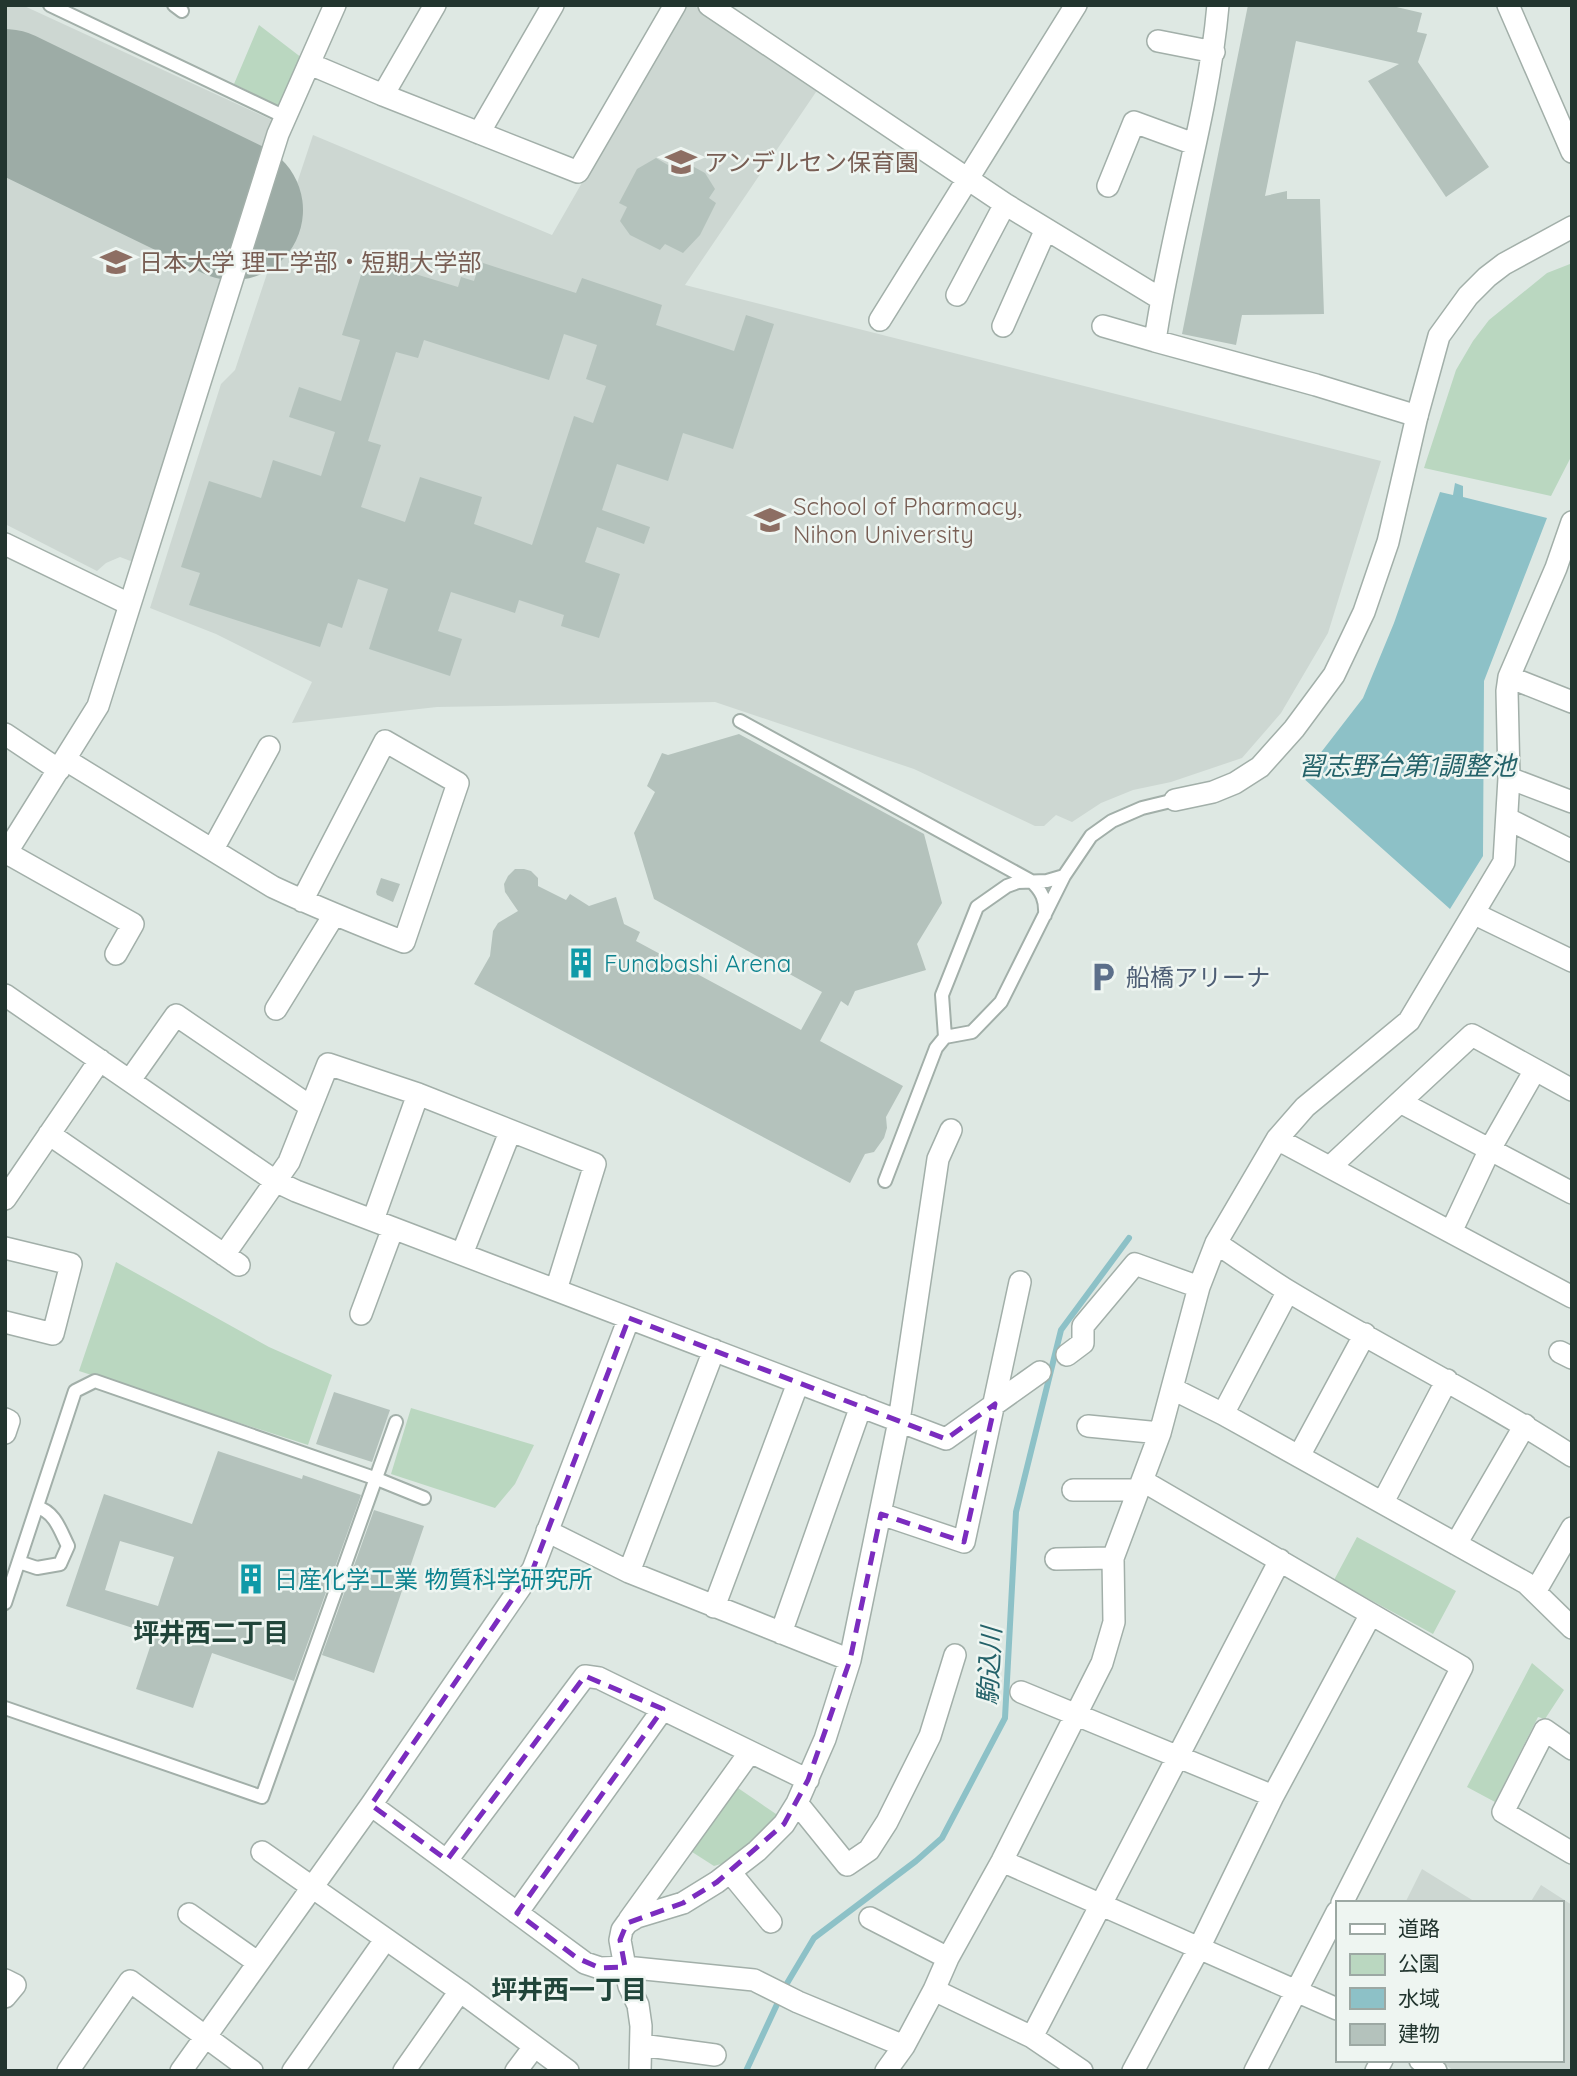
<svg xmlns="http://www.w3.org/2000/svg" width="1577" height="2076" font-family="Quicksand,'Noto Sans JP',sans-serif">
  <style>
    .built { fill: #cdd7d2 }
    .green { fill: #bad7c0 }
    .water { fill: #8dc1c7 }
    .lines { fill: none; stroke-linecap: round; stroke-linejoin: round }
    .stream { stroke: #8dc1c7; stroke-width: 6 }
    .runway { stroke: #9daca6; stroke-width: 140 }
    .building { fill: #b4c2bc; fill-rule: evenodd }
    .service-casing { stroke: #a2afa9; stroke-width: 16 }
    .minor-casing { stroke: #a2afa9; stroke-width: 24 }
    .tertiary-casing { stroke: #a2afa9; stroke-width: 24 }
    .service { stroke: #fff; stroke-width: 12 }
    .minor { stroke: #fff; stroke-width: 21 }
    .tertiary { stroke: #fff; stroke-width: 21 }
    .marked { fill: none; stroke: #7b2cbf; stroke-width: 5; stroke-dasharray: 14 9; stroke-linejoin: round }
    .labels { text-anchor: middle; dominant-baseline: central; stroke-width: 5; stroke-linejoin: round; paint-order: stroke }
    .education-label { font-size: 24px; fill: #785e54; stroke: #eef5f1; text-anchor: start }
    .culture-label { font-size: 24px; fill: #0d838f; stroke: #eef5f1; text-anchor: start }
    .service-label { font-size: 24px; fill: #4e5e75; stroke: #eef5f1; text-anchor: start }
    .water-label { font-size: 26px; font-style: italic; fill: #246269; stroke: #eef5f1 }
    .neighbourhood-label { font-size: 26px; font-weight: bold; fill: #21453a; stroke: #eef5f1 }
  </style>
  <rect width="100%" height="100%" fill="#dee8e3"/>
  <path class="built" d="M 5,5 L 22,5 L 274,121 L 240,217 L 133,562 L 120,557 L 106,563 L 97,571 L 5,524 Z
    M 684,5 L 693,5 L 818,89 L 685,285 L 1381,461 L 1328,633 L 1281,713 L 1242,758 L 1171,782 L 1133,790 L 1101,803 L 1072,822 L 1056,815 L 1044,826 L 1035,826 L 914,769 L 715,702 L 437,707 L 292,723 L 312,682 L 216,634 L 150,608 L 221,384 L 235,370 L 313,135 L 552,235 Z
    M 1422,1869 L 1477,1903 L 1405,1903 Z
    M 1541,1885 L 1572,1905 L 1572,2071 L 1454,2071 L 1439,2060 L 1561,2060 L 1561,1903 L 1530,1903 Z"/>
  <path class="green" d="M 259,25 L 302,58 L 280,107 L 234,84 Z
    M 1570,264 L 1572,265 L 1572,455 L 1551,496 L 1424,468 L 1456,370 L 1473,341 L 1489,320 L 1547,273 Z
    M 116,1262 L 269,1347 L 332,1375 L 308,1445 L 79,1371 Z
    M 411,1408 L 534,1445 L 515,1484 L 495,1508 L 391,1474 Z
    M 1357,1537 L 1456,1591 L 1433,1634 L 1334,1580 Z
    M 1532,1663 L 1564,1690 L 1545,1719 L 1538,1717 L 1495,1802 L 1467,1787 Z
    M 735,1786 L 779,1816 C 760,1837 743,1860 714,1866 L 689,1850 Z"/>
  <path class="water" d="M 1455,483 L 1463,486 L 1463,497 L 1547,518 L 1484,681 L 1483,856 L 1450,909 L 1302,777 L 1363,698 L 1394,623 L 1440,492 L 1453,495 Z"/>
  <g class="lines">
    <path class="stream" d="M 746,2071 L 786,1985 L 814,1938 L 916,1861 L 942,1838 L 1005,1718 L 1016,1512 L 1061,1330 L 1129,1238"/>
    <path class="runway" d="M 5,99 L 233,210"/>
  </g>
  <path class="building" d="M 1248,5 L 1388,5 L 1422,13 L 1417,32 L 1427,34 L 1418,62 L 1489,167 L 1446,197 L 1368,81 L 1399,64 L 1296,41 L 1265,196 L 1287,191 L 1287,199 L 1320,199 L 1324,314 L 1242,315 L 1236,345 L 1182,334 Z
    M 674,156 L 705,173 L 715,189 L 709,198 L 716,203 L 700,235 L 683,253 L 665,244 L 660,250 L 630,235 L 620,221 L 627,207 L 619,203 L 637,169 L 656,158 L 668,165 Z
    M 366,259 L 458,287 L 461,277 L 474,281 L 480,262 L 576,293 L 582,278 L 662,305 L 656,325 L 734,351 L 746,315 L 774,324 L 733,449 L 683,433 L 668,481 L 617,464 L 602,510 L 650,527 L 644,544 L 597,527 L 585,562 L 620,574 L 599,638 L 561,626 L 564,615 L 519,600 L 515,613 L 451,592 L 438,631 L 462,639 L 450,676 L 369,649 L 388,589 L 358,579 L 342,628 L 328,623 L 320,647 L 189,605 L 200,573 L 181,567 L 209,481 L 261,498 L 273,460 L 321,476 L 335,432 L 289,417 L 299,387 L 341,401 L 360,340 L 342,335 ZM 564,334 L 597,345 L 586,379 L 606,386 L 593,423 L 574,416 L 532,545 L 474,524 L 482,497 L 420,477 L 405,522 L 361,507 L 381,445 L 368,441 L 396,352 L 418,358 L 424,340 L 549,380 Z
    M 739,734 L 924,834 L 942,903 L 917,944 L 926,970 L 855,991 L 848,1006 L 841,1001 L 820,1041 L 903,1086 L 886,1117 L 887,1128 L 884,1138 L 874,1152 L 865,1154 L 850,1183 L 474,984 L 490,956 L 493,931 L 498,923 L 518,911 L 505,892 L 504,884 L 508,876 L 515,869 L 524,869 L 531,871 L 538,878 L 538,886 L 566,900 L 570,894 L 589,906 L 616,897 L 624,924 L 640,932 L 636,941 L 801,1030 L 822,992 L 654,899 L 634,833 L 655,792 L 647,786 L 662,753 L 668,755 Z
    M 381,878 L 400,884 L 393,902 L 377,895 L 376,892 Z
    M 334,1392 L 390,1410 L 372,1462 L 316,1444 Z
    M 218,1451 L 302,1479 L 303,1475 L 361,1495 L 294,1681 L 212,1653 L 193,1708 L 136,1689 L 154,1635 L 66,1606 L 104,1494 L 192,1524 ZM 120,1541 L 174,1557 L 158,1606 L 105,1590 Z
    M 374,1510 L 424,1526 L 374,1673 L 322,1655 Z"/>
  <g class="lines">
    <g class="service-casing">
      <path id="service" d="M 50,5 L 285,117
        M 174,5 L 182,11
        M 740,721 L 1031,881 C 1042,891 1046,900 1045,915
        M 945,1037 L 942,995 L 977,907 L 1007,886 L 1018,882 L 1047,881 L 1064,876
        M 885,1181 L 936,1048 L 945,1037 L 972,1032 L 1001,1002 L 1064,876 L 1091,836 L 1112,821 L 1142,808 L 1175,800
        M 19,1562 L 37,1568 L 60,1564 L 68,1546 C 60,1530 55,1512 37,1507
        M 5,1603 L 75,1391 L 95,1381 L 377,1479 L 424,1498
        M 5,1708 L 262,1797 L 396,1422"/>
    </g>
    <g class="minor-casing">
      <path id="minor" d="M 435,5 L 383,95 L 578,172 L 675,5
        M 709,5 L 1005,204 L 1161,299
        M 1218,5 C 1208,119 1171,228 1155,341 L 1316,385 L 1417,416
        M 1158,41 L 1214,52
        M 317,67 L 383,95
        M 479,133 L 553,5
        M 1108,186 L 1134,122 L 1194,144
        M 957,295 L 1005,204
        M 880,320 L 1076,5
        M 1003,326 L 1046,229
        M 1103,326 L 1155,341
        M 1509,677 L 1572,702
        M 5,734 L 59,770
        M 66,760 L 273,887 C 316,907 360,925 404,942 L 458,783 L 385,741 L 302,901
        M 1509,778 L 1572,802
        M 1508,819 L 1572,851
        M 213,849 L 269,747
        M 7,853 L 133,924 L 116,954
        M 5,855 L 98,706 L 278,134 L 335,5
        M 1475,914 L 1572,961
        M 5,995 L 275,1181 L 296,1191 L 946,1439 L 1040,1372
        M 276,1009 L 334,915
        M 130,1080 L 176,1015 L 311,1107
        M 1400,1102 L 1572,1193
        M 49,1134 L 239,1265
        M 1277,1139 L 1572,1297
        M 1331,1166 L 1472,1035 L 1572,1090
        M 5,1199 L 100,1060
        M 373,1220 L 418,1094
        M 1451,1232 L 1490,1149 L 1535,1070
        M 1216,1243 C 1240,1259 1264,1276 1288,1291 C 1382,1348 1480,1396 1572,1456
        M 5,1248 L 71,1264 L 53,1334 L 5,1322
        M 462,1254 L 510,1132
        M 224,1255 L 289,1162 L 328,1064 L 418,1094 L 595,1164 L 556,1290
        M 361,1314 L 393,1228
        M 1560,1352 L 1572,1358
        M 1067,1355 L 1083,1343 L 1083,1326 L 1135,1264 L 1199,1287
        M 1173,1389 L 1223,1414 L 1526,1583 L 1572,1628
        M 1223,1414 L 1288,1291
        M 5,1419 L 9,1421 L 5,1433
        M 1088,1426 L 1160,1433
        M 1299,1456 L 1365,1334
        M 1143,1481 L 1462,1667 L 1342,1903
        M 1073,1490 L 1138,1490
        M 1383,1502 L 1447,1380
        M 881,1514 L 964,1542 L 1020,1282
        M 547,1531 L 629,1572 L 850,1660
        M 1456,1544 L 1525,1425
        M 1056,1559 L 1113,1558
        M 629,1572 L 714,1350
        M 1535,1592 L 1572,1528
        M 714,1607 L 798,1383
        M 781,1633 L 861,1406
        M 1021,1692 L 1273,1796
        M 1572,1749 L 1545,1730 L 1503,1812 L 1572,1853
        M 797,1803 L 847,1865 L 869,1850 L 887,1822 L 930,1736 L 955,1655
        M 371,1805 L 585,1963 L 600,1968 L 625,1967 L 754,1980 L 798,2002 L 904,2046
        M 262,1852 L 460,1991 L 568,2071
        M 447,1860 L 585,1676 L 599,1678 L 808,1780
        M 1002,1861 L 1337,2009
        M 730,1872 L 771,1922
        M 517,1913 L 663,1709
        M 189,1914 L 257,1962
        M 870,1918 L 948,1958
        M 629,1920 L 750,1752
        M 5,1980 L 15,1985 L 5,1997
        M 934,1990 L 1032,2037 L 1082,2071
        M 1032,2037 L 1280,1560
        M 641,2045 L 715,2055
        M 1420,2060 L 1436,2071
        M 68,2071 L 130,1981 L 252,2071
        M 181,2071 L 371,1805 L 533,1569 L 629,1318
        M 293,2071 L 385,1940
        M 404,2071 L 460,1991
        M 516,2071 L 534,2047
        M 640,2071 L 641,2026 L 638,2005 L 629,1986 L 625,1967 L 620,1940 L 622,1930 L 627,1923 L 637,1917 L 683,1903 L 717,1882 L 757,1851 L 784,1824 L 797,1803 L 825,1739 L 850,1660 L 899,1421 L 938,1159 L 951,1130
        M 886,2071 L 904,2046 L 934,1990 L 948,1958 L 1002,1861 L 1102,1663 L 1114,1622 L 1113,1558 L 1160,1433 L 1199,1287 L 1216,1243 L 1277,1139 L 1305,1107 L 1409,1021 L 1504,862 L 1509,778 L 1507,691 L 1509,677 L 1556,568 L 1572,522
        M 1133,2071 L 1199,1948 L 1273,1796 L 1371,1614
        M 1255,2071 L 1337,1912
        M 1376,2071 L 1382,2060"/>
    </g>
    <g class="tertiary-casing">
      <path id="tertiary" d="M 1508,5 L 1572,152
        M 5,544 L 129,604
        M 1175,800 L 1213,792 L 1235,783 L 1260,767 L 1294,729 L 1334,675 L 1364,612 L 1388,542 L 1417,416 L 1439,336 L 1468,296 L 1487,277 L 1504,264 L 1572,227"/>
    </g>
    <use href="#service" class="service"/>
    <use href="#minor" class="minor"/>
    <use href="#tertiary" class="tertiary"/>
  </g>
  <path class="marked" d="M 629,1318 L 946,1439 L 995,1404 L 964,1542 L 881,1514 L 850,1660 L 808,1780 L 784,1824 L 717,1882 L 683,1903 L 627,1923 L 620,1940 L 625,1967 L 600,1968 L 577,1958 L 517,1913 L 663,1709 L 585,1676 L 447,1860 L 371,1805 L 533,1569 Z"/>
  <defs>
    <g id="school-bare" transform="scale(2.415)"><path d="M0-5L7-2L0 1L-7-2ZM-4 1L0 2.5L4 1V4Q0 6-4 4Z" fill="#8d6e63" stroke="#eef5f1" stroke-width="2.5" paint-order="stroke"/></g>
    <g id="university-bare" transform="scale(2.415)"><path d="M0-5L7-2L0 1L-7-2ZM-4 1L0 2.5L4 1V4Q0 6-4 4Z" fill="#8d6e63" stroke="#eef5f1" stroke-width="2.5" paint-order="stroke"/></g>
    <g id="building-bare" transform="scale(2.415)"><path d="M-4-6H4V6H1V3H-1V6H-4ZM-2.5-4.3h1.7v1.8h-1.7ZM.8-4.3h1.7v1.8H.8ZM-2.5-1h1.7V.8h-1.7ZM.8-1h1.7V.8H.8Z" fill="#0f9aa8" stroke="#eef5f1" stroke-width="2.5" paint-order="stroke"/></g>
    <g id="parking-bare" transform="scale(2.415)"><path d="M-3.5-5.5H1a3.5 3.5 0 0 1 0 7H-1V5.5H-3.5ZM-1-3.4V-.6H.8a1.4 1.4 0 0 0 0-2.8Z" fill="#5c6f8a" stroke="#eef5f1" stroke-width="2.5" paint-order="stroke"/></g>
  </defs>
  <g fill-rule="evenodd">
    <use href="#school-bare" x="681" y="162"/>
    <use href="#university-bare" x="116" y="262"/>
    <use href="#university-bare" x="770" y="520"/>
    <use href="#building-bare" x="581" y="963"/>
    <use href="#parking-bare" x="1103" y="977"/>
    <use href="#building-bare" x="251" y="1579"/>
  </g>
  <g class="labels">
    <g class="education-label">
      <text x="704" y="162">アンデルセン保育園</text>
      <text x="139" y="262">日本大学 理工学部・短期大学部</text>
      <text x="793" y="506">School of Pharmacy,<tspan x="793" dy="28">Nihon University</tspan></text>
    </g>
    <g class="culture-label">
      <text x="604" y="963">Funabashi Arena</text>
      <text x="274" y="1579">日産化学工業 物質科学研究所</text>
    </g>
    <g class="service-label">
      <text x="1126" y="977">船橋アリーナ</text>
    </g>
    <g class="water-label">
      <text x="1407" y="765">習志野台第1調整池</text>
      <text transform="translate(989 1666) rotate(-87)">駒込川</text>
    </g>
    <g class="neighbourhood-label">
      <text x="211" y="1632">坪井西二丁目</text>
      <text x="569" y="1989">坪井西一丁目</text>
    </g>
  </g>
  <rect width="1577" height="2076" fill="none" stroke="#22352f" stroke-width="14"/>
  <rect x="1336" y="1901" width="228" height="161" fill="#eef5f1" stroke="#9ca8a3" stroke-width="2"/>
  <rect x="1350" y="1924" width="35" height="10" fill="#ffffff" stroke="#9ca8a3" stroke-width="2"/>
  <text x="1398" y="1936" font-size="21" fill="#22352f">道路</text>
  <rect x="1350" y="1954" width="35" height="21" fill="#bad7c0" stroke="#9ca8a3" stroke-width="2"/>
  <text x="1398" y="1971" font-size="21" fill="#22352f">公園</text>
  <rect x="1350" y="1988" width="35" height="21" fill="#8dc1c7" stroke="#9ca8a3" stroke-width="2"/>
  <text x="1398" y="2006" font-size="21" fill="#22352f">水域</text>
  <rect x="1350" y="2024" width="35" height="21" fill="#b4c2bc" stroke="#9ca8a3" stroke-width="2"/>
  <text x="1398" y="2041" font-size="21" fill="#22352f">建物</text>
</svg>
